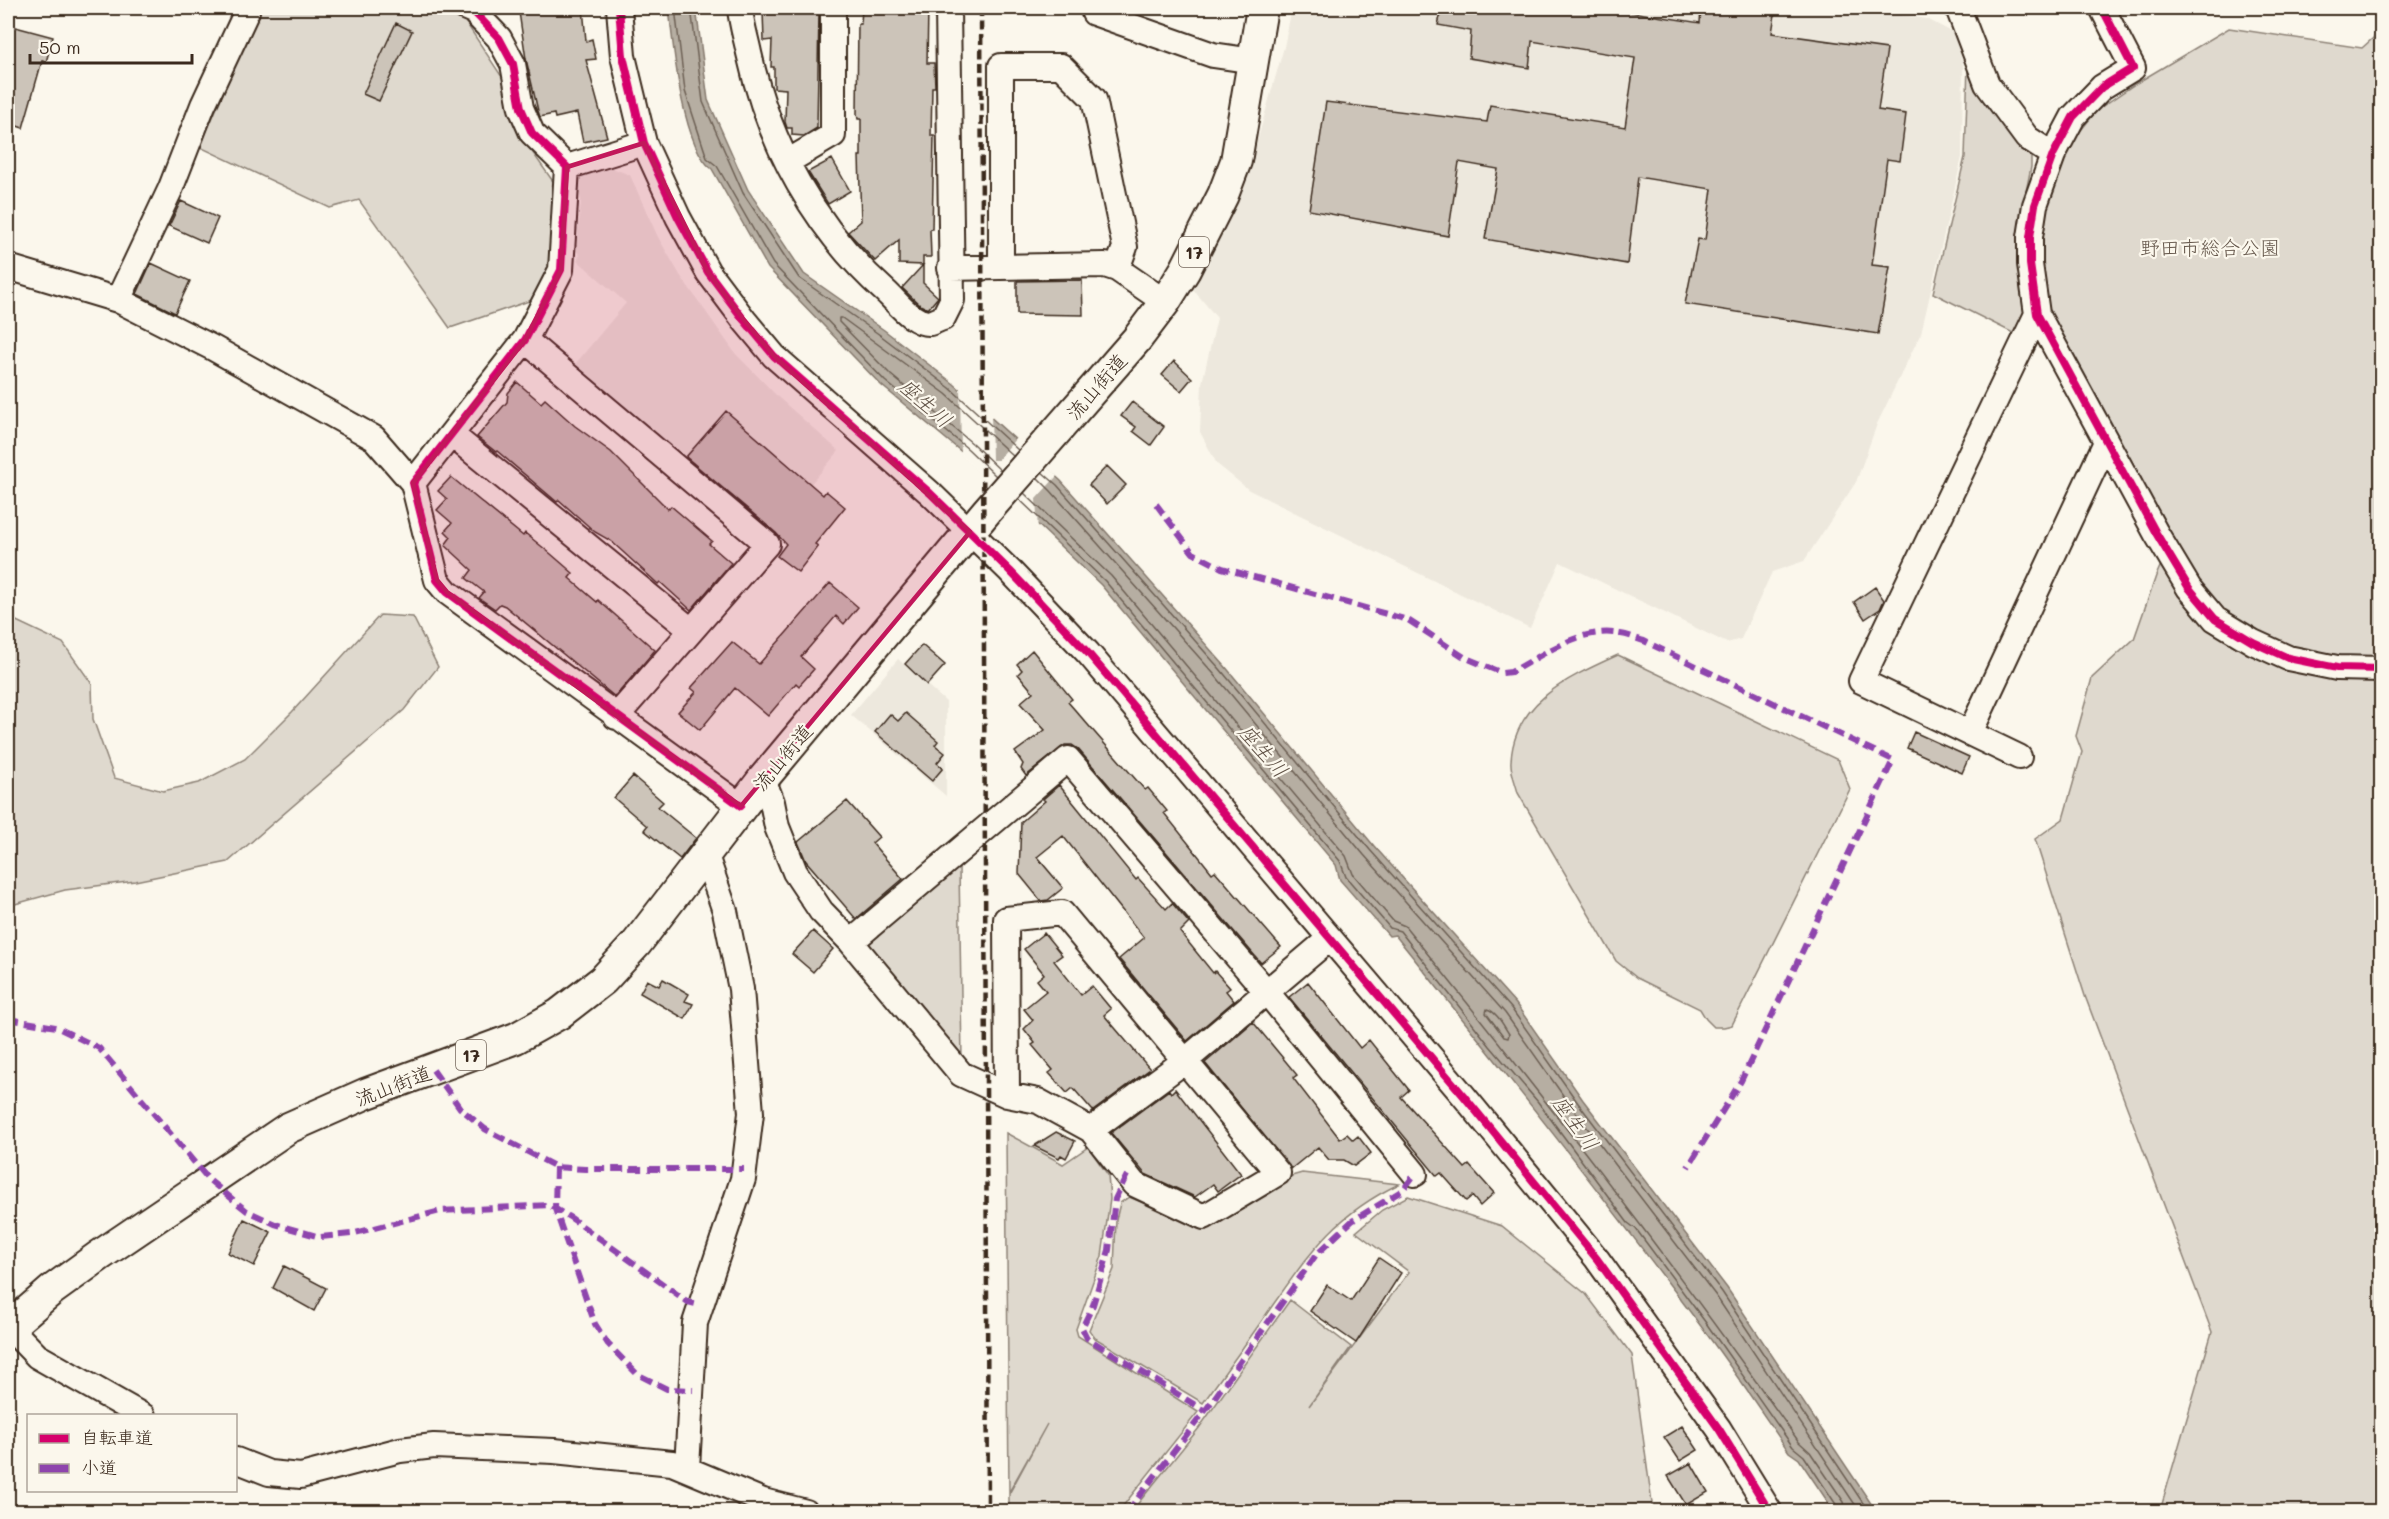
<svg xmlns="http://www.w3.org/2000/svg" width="2389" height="1519" font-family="Mali,'Klee One',sans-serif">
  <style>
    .built { fill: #ede8dd }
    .green { fill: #dfd9ce; stroke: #8d8276; stroke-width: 1.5 }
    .water { fill: #b6aea2; stroke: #85796d; stroke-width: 1.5 }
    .pier { fill: #fbf7ec }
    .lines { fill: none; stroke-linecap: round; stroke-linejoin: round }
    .shore { stroke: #6c5f53; stroke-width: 1.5 }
    .building { fill: #ccc4b9; stroke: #3b2a1e; stroke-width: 1.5 }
    .minor-casing { stroke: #3b2a1e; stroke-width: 28 }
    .major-casing { stroke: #3b2a1e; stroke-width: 34 }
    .minor { stroke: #fbf7ec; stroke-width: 24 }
    .major { stroke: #fbf7ec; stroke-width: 30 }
    .rail { stroke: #3b2a1e; stroke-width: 4.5; stroke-dasharray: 9 4.5; stroke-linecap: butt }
    .quiet { stroke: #8e44ad; stroke-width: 6; stroke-dasharray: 12 6; stroke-linecap: butt }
    .cycleway-casing { stroke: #fbf7ec; stroke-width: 11 }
    .cycleway { stroke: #d6006c; stroke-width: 8 }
    .marked { fill: #c2185b; fill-opacity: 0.2; stroke: #c2185b; stroke-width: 4.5; stroke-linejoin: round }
    .labels { text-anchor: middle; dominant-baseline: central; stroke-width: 4.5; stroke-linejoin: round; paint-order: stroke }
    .shield { fill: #fbf7ec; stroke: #75685c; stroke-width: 1.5 }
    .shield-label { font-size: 18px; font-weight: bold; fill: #3b2a1e }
    .park-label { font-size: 20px; fill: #64564a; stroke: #fbf7ec }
    .street-label { font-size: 20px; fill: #3b2a1e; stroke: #fbf7ec }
    .water-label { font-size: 21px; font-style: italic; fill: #605246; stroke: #fbf7ec }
  </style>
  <rect width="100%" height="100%" fill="#fbf7ec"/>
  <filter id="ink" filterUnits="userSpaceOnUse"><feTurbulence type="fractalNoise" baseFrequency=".0167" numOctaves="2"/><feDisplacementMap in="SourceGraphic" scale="12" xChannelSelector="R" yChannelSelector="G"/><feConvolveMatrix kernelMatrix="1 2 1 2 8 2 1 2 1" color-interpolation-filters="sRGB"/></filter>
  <g filter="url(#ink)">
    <path class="built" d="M 1292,8 L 1853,8 L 1927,19 L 1954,33 L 1963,64 L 1962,157 L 1921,333 L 1877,424 L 1856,482 L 1804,561 L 1772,572 L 1741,639 L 1727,643 L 1560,562 L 1530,628 L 1249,490 L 1217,464 L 1200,432 L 1202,383 L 1217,318 L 1192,288 L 1213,251 L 1248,173 L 1284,47 Z
      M 607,166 L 630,175 L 658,237 L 680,275 L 735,353 L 779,398 L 839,451 L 767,535 L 571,369 L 626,303 L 577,260 L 580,255 L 576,251 L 581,201 L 578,184 L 582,175 Z
      M 898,659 L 946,702 L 946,796 L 851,715 Z"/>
    <path class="green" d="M 260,8 L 440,8 L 463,18 L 506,83 L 523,139 L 557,187 L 552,259 L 538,298 L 450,328 L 359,200 L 330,208 L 200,147 Z
      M 2229,28 L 2362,48 L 2381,31 L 2381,1511 L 2160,1511 L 2212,1332 L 2085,996 L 2035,839 L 2063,819 L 2082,752 L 2076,736 L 2092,678 L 2134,639 L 2156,576 L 2173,537 L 2052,321 L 2040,279 L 2038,234 L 2062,154 L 2097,110 L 2135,84 Z
      M 1968,65 L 2031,150 L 2031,167 L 2022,211 L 2029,306 L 2015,334 L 1933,293 L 1965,157 Z
      M 380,615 L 413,617 L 438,667 L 404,710 L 228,862 L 135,881 L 65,890 L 8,906 L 8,617 L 63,643 L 92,684 L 93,719 L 114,778 L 163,791 L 199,783 L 245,759 L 292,712 Z
      M 1618,655 L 1838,760 L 1850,789 L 1732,1025 L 1724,1027 L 1714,1027 L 1706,1019 L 1700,1009 L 1637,978 L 1616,961 L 1518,793 C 1516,784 1510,771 1511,761 C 1514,701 1570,677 1618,655 Z
      M 959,867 L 962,1061 L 863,945 Z
      M 1006,1133 L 1063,1164 L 1088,1147 L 1108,1175 L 1110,1199 L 1102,1256 L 1076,1329 L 1078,1336 L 1198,1412 L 1119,1511 L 1009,1511 L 1009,1494 L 1047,1424 L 1009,1492 Z
      M 1302,1173 L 1399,1184 C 1334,1215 1310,1253 1270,1309 C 1248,1341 1225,1372 1203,1403 L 1095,1338 L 1089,1330 L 1114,1269 L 1116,1220 L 1120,1203 L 1129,1197 L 1203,1226 L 1285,1178 Z
      M 1408,1196 L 1502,1226 L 1586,1294 L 1632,1355 L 1653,1511 L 1131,1512 L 1199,1428 L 1290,1300 L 1351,1347 L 1309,1406 L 1409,1272 L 1356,1232 L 1382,1210 Z"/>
    <path class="water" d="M 669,8 L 696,8 L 708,100 L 748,190 L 804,274 L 884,330 L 954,384 L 1061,481 L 1224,665 L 1374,846 L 1516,1004 L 1583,1100 L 1727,1288 L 1876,1511 L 1834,1511 L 1799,1459 L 1789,1452 C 1760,1410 1731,1366 1700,1325 C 1601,1193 1499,1064 1395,935 L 1389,936 L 1340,880 L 1336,865 L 1101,585 L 964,454 L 881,385 L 768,268 L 712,169 C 682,147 673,45 669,8 Z"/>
    <path class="pier" d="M 960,385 L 991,414 L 992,460 L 998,460 L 1016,438 L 1057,476 L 1036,499 L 1038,530 L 961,455 Z"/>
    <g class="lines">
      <path class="shore" d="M 675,8 L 685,91 L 707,158 L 717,166 L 773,264 L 885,381 L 968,449 L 996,476
        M 691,8 L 703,102 L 743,193 L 799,278 L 880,335 L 950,388 L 1018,450
        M 1000,470 L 973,444 L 891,375 L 839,322 L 839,318 L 842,318 L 946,394 L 1013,456
        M 1042,472 L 1057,485 L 1220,669 L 1370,850 L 1511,1008 L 1578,1103 L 1722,1292 L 1869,1512
        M 1038,478 L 1051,491 L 1214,674 L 1364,855 L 1505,1013 L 1572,1108 L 1716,1296 L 1860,1512
        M 1024,493 L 1111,576 L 1346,856 L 1353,874 L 1393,921 L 1405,926 C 1542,1094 1674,1264 1799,1442 L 1810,1452 L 1844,1502 L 1846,1512
        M 1019,499 L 1105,581 L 1340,861 L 1346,877 L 1390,928 L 1400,931 L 1490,1046 L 1538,1102 L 1628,1223 L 1636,1229 L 1706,1323 L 1793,1447 L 1804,1456 L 1837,1506 L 1838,1512
        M 1487,1009 C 1497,1012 1503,1025 1509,1034 L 1508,1038 L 1504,1037 L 1486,1013 Z"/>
    </g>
    <path class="building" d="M 559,8 L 583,8 L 586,41 L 592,39 L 596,59 L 586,60 L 607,137 L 583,142 L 577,113 L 555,118 L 554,114 L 540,117 L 538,111 L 526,59 L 519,12 Z
      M 862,8 L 928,8 L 927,63 L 934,63 L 935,87 L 932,87 L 931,136 L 934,136 L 932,229 L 930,229 L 931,257 L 923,257 L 923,283 L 938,297 L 928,309 L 920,305 L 902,288 L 923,265 L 899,264 L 899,240 L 875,261 L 848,232 L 861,221 L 859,156 L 861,156 L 861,119 L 858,119 L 857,114 L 858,24 L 861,24 Z
      M 1442,8 L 1606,8 L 1700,23 L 1701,8 L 1776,8 L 1772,33 L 1887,49 L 1878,110 L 1906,114 L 1900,161 L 1887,159 L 1872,265 L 1890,267 L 1878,334 L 1685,304 L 1698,239 L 1705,240 L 1712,189 L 1638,177 L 1627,264 L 1485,239 L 1498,169 L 1459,162 L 1448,236 L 1309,210 L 1326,102 L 1487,122 L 1490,105 L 1625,127 L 1635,58 L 1532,41 L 1529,68 L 1469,58 L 1471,31 L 1438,25 Z
      M 763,11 L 819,11 L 817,128 L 804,136 L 792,135 L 792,128 L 787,128 L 785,122 L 786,89 L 774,88 L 774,67 L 771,67 L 772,40 L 764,41 Z
      M 396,23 L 412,31 L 379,101 L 363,94 Z
      M 8,25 L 53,37 L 46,62 L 42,61 L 23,128 L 8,123 Z
      M 832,159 L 850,191 L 828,204 L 808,172 Z
      M 181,201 L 218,218 L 207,243 L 169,226 Z
      M 151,263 L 190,281 L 175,313 L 137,294 Z
      M 1082,280 L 1083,315 L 1017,314 L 1017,281 Z
      M 1174,361 L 1192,378 L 1181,391 L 1162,375 Z
      M 517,382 L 541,403 L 545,399 L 575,426 L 611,452 L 668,509 L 671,506 L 712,541 L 709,544 L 731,563 L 691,610 L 660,582 L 658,584 L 611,541 L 595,532 L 559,500 L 557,502 L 497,451 L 496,452 L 477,437 L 507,402 L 508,393 Z
      M 1132,402 L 1164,427 L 1151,445 L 1133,431 L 1136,427 L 1121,416 Z
      M 726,411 L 823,495 L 826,491 L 845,507 L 815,544 L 818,546 L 798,572 L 777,556 L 786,544 L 776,533 L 686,457 Z
      M 1107,466 L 1126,485 L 1107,504 L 1089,485 Z
      M 451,477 L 523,536 L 525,533 L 551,554 L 573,573 L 569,578 L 597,602 L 598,600 L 655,650 L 615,697 L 505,606 L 500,604 L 495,609 L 479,598 L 484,592 L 466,578 L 472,570 L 445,545 L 451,537 L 445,531 L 452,523 L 437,510 L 447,499 L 438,491 Z
      M 830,583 L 858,607 L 844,624 L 836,616 L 801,657 L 814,669 L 799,686 L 796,683 L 768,716 L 735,688 L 700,730 L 678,712 L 696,692 L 691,688 L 732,642 L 759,664 Z
      M 1875,587 L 1884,600 L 1880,609 L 1865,619 L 1854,602 Z
      M 922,645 L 945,665 L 927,685 L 905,664 Z
      M 1032,650 L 1072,699 L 1068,702 L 1145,790 L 1148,788 L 1167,811 L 1164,813 L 1212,873 L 1215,871 L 1281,947 L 1261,963 L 1078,749 L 1072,745 L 1065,745 L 1026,776 L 1021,769 L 1023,764 L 1015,752 L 1045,730 L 1020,703 L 1033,692 L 1018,674 L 1022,670 L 1017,664 Z
      M 906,713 L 938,741 L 935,745 L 945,753 L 937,763 L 943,768 L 932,781 L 875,732 L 890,714 L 898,721 Z
      M 1914,732 L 1969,757 L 1962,773 L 1907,748 Z
      M 633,776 L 663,802 L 658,807 L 696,838 L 680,859 L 644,830 L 647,826 L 614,798 Z
      M 1059,785 L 1136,880 L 1138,878 L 1166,909 L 1172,903 L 1189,923 L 1180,932 L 1213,973 L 1215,971 L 1230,988 L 1226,991 L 1234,1001 L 1187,1041 L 1119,959 L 1144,938 L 1063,836 L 1037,857 L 1063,888 L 1048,900 L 1041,901 L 1019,874 L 1021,822 L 1045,801 L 1043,799 Z
      M 847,801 L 879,837 L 872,843 L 903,879 L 856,919 L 806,861 L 798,842 Z
      M 813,931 L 833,949 L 813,972 L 792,954 Z
      M 1044,933 L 1062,955 L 1054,961 L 1081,995 L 1092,986 L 1111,1009 L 1104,1015 L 1150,1069 L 1093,1111 L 1073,1088 L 1067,1093 L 1049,1073 L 1053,1070 L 1032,1045 L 1035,1043 L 1024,1029 L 1033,1020 L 1024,1009 L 1046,991 L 1037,980 L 1044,974 L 1024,949 Z
      M 663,979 L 689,994 L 685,1001 L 693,1004 L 685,1019 L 640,993 L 647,980 L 659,986 Z
      M 1308,982 L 1360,1048 L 1369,1040 L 1409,1090 L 1401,1097 L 1465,1168 L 1469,1165 L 1494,1193 L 1480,1206 L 1472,1196 L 1466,1201 L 1441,1173 L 1437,1176 L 1289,997 Z
      M 1253,1022 L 1297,1075 L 1293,1078 L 1340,1139 L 1347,1134 L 1353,1140 L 1358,1136 L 1371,1153 L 1354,1166 L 1344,1160 L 1329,1160 L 1318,1147 L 1291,1169 L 1205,1063 Z
      M 1175,1089 L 1241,1174 L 1218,1191 L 1213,1184 L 1195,1197 L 1145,1174 L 1111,1133 L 1169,1090 L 1171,1093 Z
      M 1056,1132 L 1075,1141 L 1066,1158 L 1061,1155 L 1059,1158 L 1034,1146 Z
      M 244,1219 L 271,1232 L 254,1266 L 228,1253 Z
      M 1379,1258 L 1401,1273 L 1356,1343 L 1310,1311 L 1327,1285 L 1351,1301 Z
      M 284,1266 L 326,1288 L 314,1311 L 273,1288 Z
      M 1682,1426 L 1698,1450 L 1680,1461 L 1664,1437 Z
      M 1691,1463 L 1708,1492 L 1686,1505 L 1668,1476 Z"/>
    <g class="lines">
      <g class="minor-casing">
        <path id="minor" d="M 619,8 L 623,56 L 644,143 L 678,217 L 708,272 L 744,320 L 774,356 L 930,493 L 1010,571 L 1088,653 L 1463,1095 L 1597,1259 L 1719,1429 L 1770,1512
          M 740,8 C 741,23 746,38 749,53 C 769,145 815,229 886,292 C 897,302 913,324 930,323 C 934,322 939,319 943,318 L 952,300 L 948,8
          M 1958,8 L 1987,84 L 2027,138 L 2053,155
          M 2102,8 L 2133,68 L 2102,87 L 2073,117 L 2053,155 L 2035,205 L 2030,237 L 2030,264 L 2037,314 L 2156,533 L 2189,588 L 2215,619 L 2253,642 L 2288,658 L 2337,668 L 2382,669
          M 1094,13 L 1213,55 L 1254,61
          M 787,162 L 833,135 L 833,8
          M 567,167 L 644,143
          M 1001,266 L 1001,66 L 1061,66 L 1094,99 L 1125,247 L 1117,269
          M 8,267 L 118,300 L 213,348 L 374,438 L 413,483 L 437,580 L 447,592 L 741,806
          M 950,268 L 1105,265 L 1117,269 L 1165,302
          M 118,300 L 170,190 L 203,105 L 247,11
          M 525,340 L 767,544 L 616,717
          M 452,435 L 691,630
          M 413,483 L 525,340 L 561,270 L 567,167 L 532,133 L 521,108 L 513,64 L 499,38 L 473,11 L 466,8
          M 1970,733 L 2106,442
          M 2019,757 L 1861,681 L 2037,314
          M 763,779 L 772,802 L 777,827 L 795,872 L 821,911 L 851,942 L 961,1074 L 1007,1095 L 1038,1101 L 1091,1130 L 1134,1184 L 1204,1217 L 1278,1173 L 1062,913 L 1006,919 L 1007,1095
          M 851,942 L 1068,759 L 1266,991 L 1415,1174
          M 1091,1130 L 1186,1060 L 1329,939
          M 9,1327 L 37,1356 L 143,1416
          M 236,1460 L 269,1473 L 301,1476 L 400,1450 L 434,1446 L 554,1451 L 672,1463 L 763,1501 L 806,1512
          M 687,1468 L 695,1323 L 743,1179 L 751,1113 L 741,989 L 725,911 L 705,853"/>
      </g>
      <g class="major-casing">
        <path id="major" d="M 8,1328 L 52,1290 L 99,1256 L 288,1128 L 365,1094 L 516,1038 L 559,1014 L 603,980 L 637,943 L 763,779 L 986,512 L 1137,339 L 1165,302 L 1185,270 L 1223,195 L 1236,161 L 1262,8"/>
      </g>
      <use href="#minor" class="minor"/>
      <use href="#major" class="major"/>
      <path class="rail" d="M 981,8 L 988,1512"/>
      <path class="quiet" d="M 1156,504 L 1193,553 L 1222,568 L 1408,620 L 1464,657 L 1502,673 L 1511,672 C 1545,654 1581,626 1621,634 C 1629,635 1637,639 1644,641 L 1893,760 L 1741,1081 L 1688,1167
        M 8,1019 L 56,1027 L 99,1048 L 209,1180 L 247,1211 L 275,1224 L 320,1237 L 351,1234 L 440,1211 L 549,1205 L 571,1218 L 688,1302 L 700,1305
        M 433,1070 L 460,1108 L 485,1129 L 556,1167 L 585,1169 L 744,1169
        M 556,1167 L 555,1209 L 595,1324 L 608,1344 L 637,1374 L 667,1389 L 693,1390
        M 1127,1175 L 1115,1199 L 1109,1250 L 1093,1305 L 1082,1328 L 1087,1338 L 1205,1411
        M 1127,1512 L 1205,1411 L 1316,1255 L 1352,1221 L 1403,1190 L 1415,1174"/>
      <g class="cycleway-casing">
        <path id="cycleway" d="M 466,8 L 473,11 L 499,38 L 513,64 L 521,108 L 532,133 L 567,167 L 561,270 L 525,340 L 413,483 L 437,580 L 447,592 L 741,806
          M 619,8 L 623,56 L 644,143 L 678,217 L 708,272 L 744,320 L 774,356 L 930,493 L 1010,571 L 1088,653 L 1463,1095 L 1597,1259 L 1719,1429 L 1770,1512
          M 2102,8 L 2133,68 L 2102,87 L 2073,117 L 2053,155 L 2035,205 L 2030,237 L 2030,264 L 2037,314 L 2156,533 L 2189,588 L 2215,619 L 2253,642 L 2288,658 L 2337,668 L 2382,669"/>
      </g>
      <use href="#cycleway" class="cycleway"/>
    </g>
  </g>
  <path class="marked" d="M 644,143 L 708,272 L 744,320 L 774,356 L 970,532 L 741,806 L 447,592 L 437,580 L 413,483 L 525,340 L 561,270 L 567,167 Z"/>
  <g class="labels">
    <g class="shield">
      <rect x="1179" y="237" width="30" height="30" rx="4.5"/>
      <rect x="456" y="1040" width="30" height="30" rx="4.5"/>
    </g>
    <g class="shield-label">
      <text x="1194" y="252">17</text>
      <text x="471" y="1055">17</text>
    </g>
    <g class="park-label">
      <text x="2210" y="247">野田市総合公園</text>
    </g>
    <g class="street-label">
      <text transform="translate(1096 386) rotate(-49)">流山街道</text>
      <text transform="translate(782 757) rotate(-50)">流山街道</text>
      <text transform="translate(393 1085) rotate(-21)">流山街道</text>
    </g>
    <g class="water-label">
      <text transform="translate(926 402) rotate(41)">座生川</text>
      <text transform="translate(1264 750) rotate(49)">座生川</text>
      <text transform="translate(1576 1122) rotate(54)">座生川</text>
    </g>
  </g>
  <rect width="2389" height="1519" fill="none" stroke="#fbf7ec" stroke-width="30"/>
  <rect x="15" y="15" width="2359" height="1489" fill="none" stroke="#3b2a1e" stroke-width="2" filter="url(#ink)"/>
  <rect x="27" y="1414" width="210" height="78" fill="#fbf7ec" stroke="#aea59a" stroke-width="1.5"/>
  <rect x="39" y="1434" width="30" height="9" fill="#d6006c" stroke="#aea59a" stroke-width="1.5"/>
  <text x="81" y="1444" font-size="18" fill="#3b2a1e">自転車道</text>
  <rect x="39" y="1464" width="30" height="9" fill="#8e44ad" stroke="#aea59a" stroke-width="1.5"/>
  <text x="81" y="1474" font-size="18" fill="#3b2a1e">小道</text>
  <path d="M30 54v9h162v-9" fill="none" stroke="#3b2a1e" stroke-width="3"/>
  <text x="39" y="54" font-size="18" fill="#3b2a1e" stroke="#fbf7ec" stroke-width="4.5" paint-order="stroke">50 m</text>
</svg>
